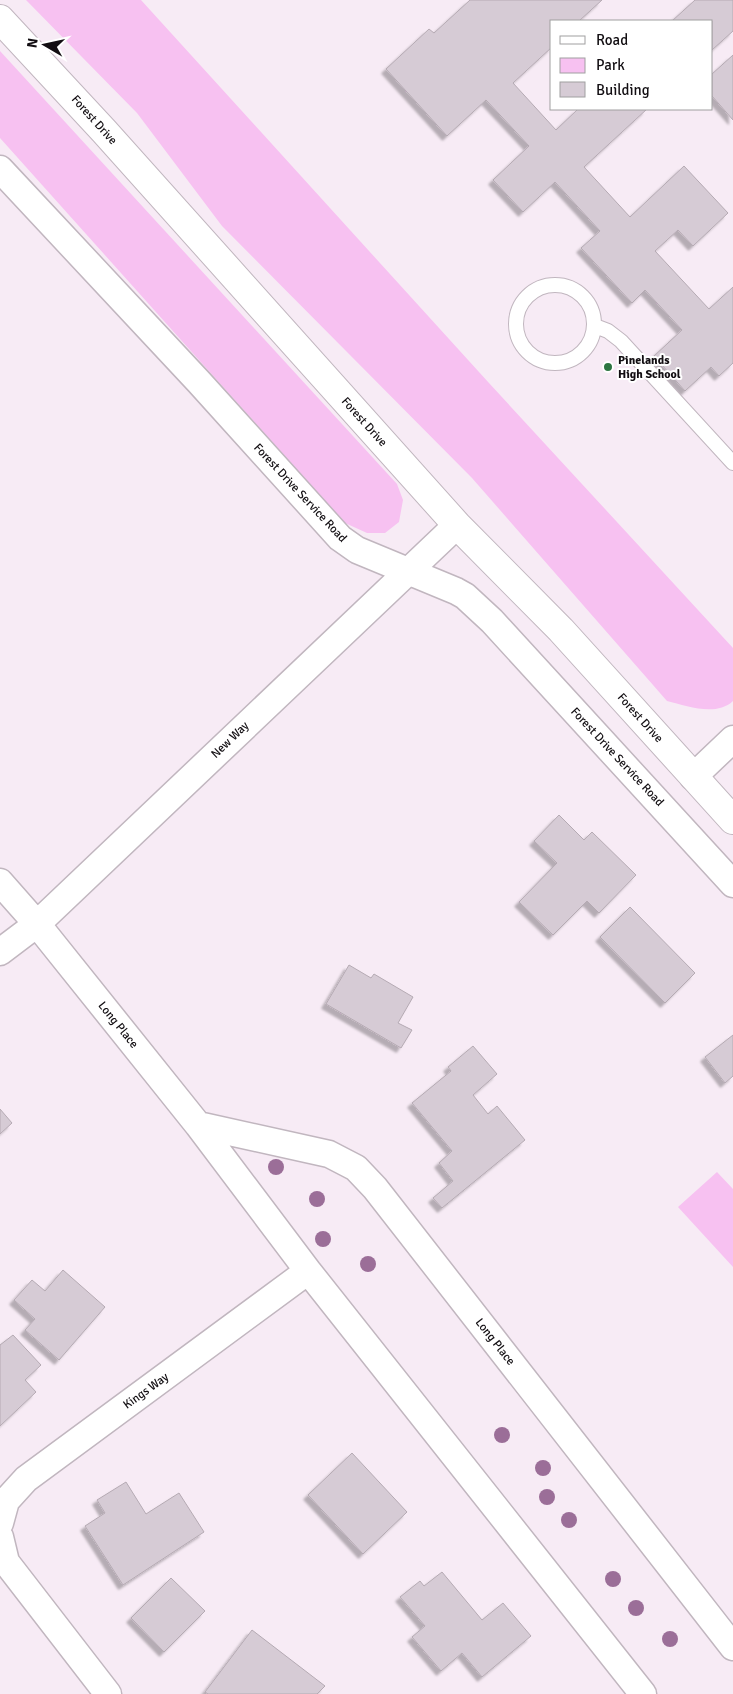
<svg xmlns="http://www.w3.org/2000/svg" width="733" height="1694" font-family="Signika,sans-serif">
  <style>
    .green { fill: #f7c1f1 }
    .building { fill: #d6cbd5; stroke: #b5aab3; filter: url(#shadow) }
    .lines { fill: none; stroke-linecap: round; stroke-linejoin: round }
    .service-casing { stroke: #c1b6bf; stroke-width: 16 }
    .minor-casing { stroke: #c1b6bf; stroke-width: 29 }
    .secondary-casing { stroke: #c1b6bf; stroke-width: 30 }
    .service { stroke: #fff; stroke-width: 14 }
    .minor { stroke: #fff; stroke-width: 26 }
    .secondary { stroke: #fff; stroke-width: 28 }
    .tree { fill: #9b6e98 }
    .poi-dot { fill: #2d7541; stroke: #fff; stroke-width: 2 }
    .labels { text-anchor: middle; dominant-baseline: central; stroke-width: 4; stroke-linejoin: round; paint-order: stroke }
    .street-label { font-size: 12px; fill: #120e12; stroke: #fff }
    .poi-label { font-size: 12px; font-weight: bold; fill: #120e12; stroke: #fff; text-anchor: start }
  </style>
  <defs>
    <filter id="shadow"><feDropShadow dx="-4.5" dy="4.5" stdDeviation="1" flood-color="#0004"/></filter>
  </defs>
  <rect width="100%" height="100%" fill="#f7ebf5"/>
  <path class="green" d="M 26,0 L 141,0 L 489,383 L 733,648 L 733,701 C 716,717 687,706 667,701 L 472,478 L 222,226 L 137,113 Z
    M 0,51 L 397,484 L 403,500 L 399,522 L 385,533 L 367,533 L 345,523 L 0,138 Z
    M 717,1172 L 733,1189 L 733,1267 L 678,1207 Z"/>
  <path class="building" d="M 470,0 L 602,0 L 579,21 L 552,21 L 552,47 L 513,83 L 556,130 L 578,109 L 647,109 L 584,167 L 630,217 L 684,166 L 728,213 L 693,246 L 678,230 L 655,251 L 709,309 L 733,287 L 733,363 L 719,376 L 711,367 L 685,391 L 654,356 L 682,330 L 645,290 L 632,303 L 581,248 L 600,231 L 555,182 L 523,212 L 493,180 L 529,146 L 486,100 L 447,136 L 386,69 L 429,29 L 434,33 Z
    M 695,0 L 733,0 L 733,31 L 712,50 L 712,21 L 672,21 Z
    M 733,55 L 733,120 L 712,96 L 712,74 Z
    M 559,815 L 584,840 L 592,832 L 636,875 L 599,913 L 587,901 L 553,935 L 519,902 L 557,863 L 534,841 Z
    M 630,907 L 695,973 L 665,1003 L 600,937 Z
    M 349,965 L 371,978 L 374,974 L 413,997 L 398,1023 L 412,1030 L 401,1048 L 326,1004 Z
    M 733,1035 L 733,1076 L 725,1083 L 705,1057 Z
    M 473,1046 L 497,1074 L 473,1095 L 488,1114 L 497,1106 L 525,1140 L 442,1208 L 433,1198 L 453,1181 L 439,1163 L 452,1151 L 412,1103 L 451,1071 L 448,1067 Z
    M 0,1109 L 12,1123 L 0,1134 Z
    M 63,1270 L 105,1307 L 59,1360 L 25,1330 L 35,1319 L 14,1300 L 32,1280 L 45,1291 Z
    M 13,1335 L 41,1365 L 25,1380 L 36,1392 L 0,1426 L 0,1345 Z
    M 352,1453 L 407,1512 L 363,1554 L 308,1495 Z
    M 126,1482 L 146,1514 L 179,1493 L 204,1532 L 123,1585 L 85,1526 L 105,1513 L 97,1500 Z
    M 442,1572 L 482,1620 L 503,1603 L 531,1636 L 482,1677 L 462,1653 L 441,1671 L 412,1637 L 425,1626 L 400,1597 L 420,1581 L 424,1586 Z
    M 171,1578 L 205,1611 L 164,1652 L 131,1618 Z
    M 252,1630 L 325,1686 L 317,1694 L 208,1694 L 205,1692 Z"/>
  <g class="lines">
    <g class="service-casing">
      <path id="service" d="M516 324a39 39 0 1 1 78 0a39 39 0 1 1-78 0Z
        M 595,326 L 608,331 L 621,341 L 733,463"/>
    </g>
    <g class="minor-casing">
      <path id="minor" d="M 0,169 L 199,382 L 340,538 L 357,550 L 456,591 L 465,596 L 492,621 L 733,884
        M 693,777 L 733,739
        M 0,882 L 37,924 L 198,1125 L 308,1271 L 643,1694
        M 0,952 L 37,924 L 457,525
        M 198,1125 L 329,1154 L 356,1168 L 375,1188 L 733,1647
        M 0,1523 L 6,1501 L 26,1479 L 308,1271
        M 0,1537 L 6,1562 L 108,1694"/>
    </g>
    <g class="secondary-casing">
      <path id="secondary" d="M 0,19 L 104,131 L 457,525 L 561,630 L 733,820"/>
    </g>
    <use href="#service" class="service"/>
    <use href="#minor" class="minor"/>
    <use href="#secondary" class="secondary"/>
  </g>
  <g class="tree">
    <circle cx="276" cy="1167" r="8"/>
    <circle cx="317" cy="1199" r="8"/>
    <circle cx="323" cy="1239" r="8"/>
    <circle cx="368" cy="1264" r="8"/>
    <circle cx="502" cy="1435" r="8"/>
    <circle cx="543" cy="1468" r="8"/>
    <circle cx="547" cy="1497" r="8"/>
    <circle cx="569" cy="1520" r="8"/>
    <circle cx="613" cy="1579" r="8"/>
    <circle cx="636" cy="1608" r="8"/>
    <circle cx="670" cy="1639" r="8"/>
  </g>
  <circle class="poi-dot" cx="608" cy="367" r="5"/>
  <g class="labels">
    <g class="street-label">
      <text transform="translate(94 120) rotate(48)">Forest Drive</text>
      <text transform="translate(364 422) rotate(48)">Forest Drive</text>
      <text transform="translate(300 493) rotate(47)">Forest Drive Service Road</text>
      <text transform="translate(640 718) rotate(48)">Forest Drive</text>
      <text transform="translate(230 740) rotate(-44)">New Way</text>
      <text transform="translate(617 757) rotate(47)">Forest Drive Service Road</text>
      <text transform="translate(118 1025) rotate(51)">Long Place</text>
      <text transform="translate(495 1342) rotate(52)">Long Place</text>
      <text transform="translate(146 1391) rotate(-36)">Kings Way</text>
    </g>
    <g class="poi-label">
      <text x="618" y="360">Pinelands<tspan x="618" dy="14">High School</tspan></text>
    </g>
  </g>
  <rect x="550" y="20" width="162" height="90" fill="#ffffff" stroke="#a09fa0"/>
  <rect x="560" y="36" width="25" height="8" fill="#ffffff" stroke="#a09fa0"/>
  <text x="596" y="45" font-size="15" fill="#120e12">Road</text>
  <rect x="560" y="58" width="25" height="15" fill="#f7c1f1" stroke="#a09fa0"/>
  <text x="596" y="70" font-size="15" fill="#120e12">Park</text>
  <rect x="560" y="82" width="25" height="15" fill="#d6cbd5" stroke="#a09fa0"/>
  <text x="596" y="95" font-size="15" fill="#120e12">Building</text>
  <g transform="translate(45 45) rotate(279)" stroke="#ffffff" stroke-width="4" paint-order="stroke">
  <path d="M0-4L9 19L0 12L-9 19Z" fill="#120e12"/>
  <text y="-8" font-size="14" font-weight="bold" text-anchor="middle" fill="#120e12">N</text>
  </g>
</svg>
